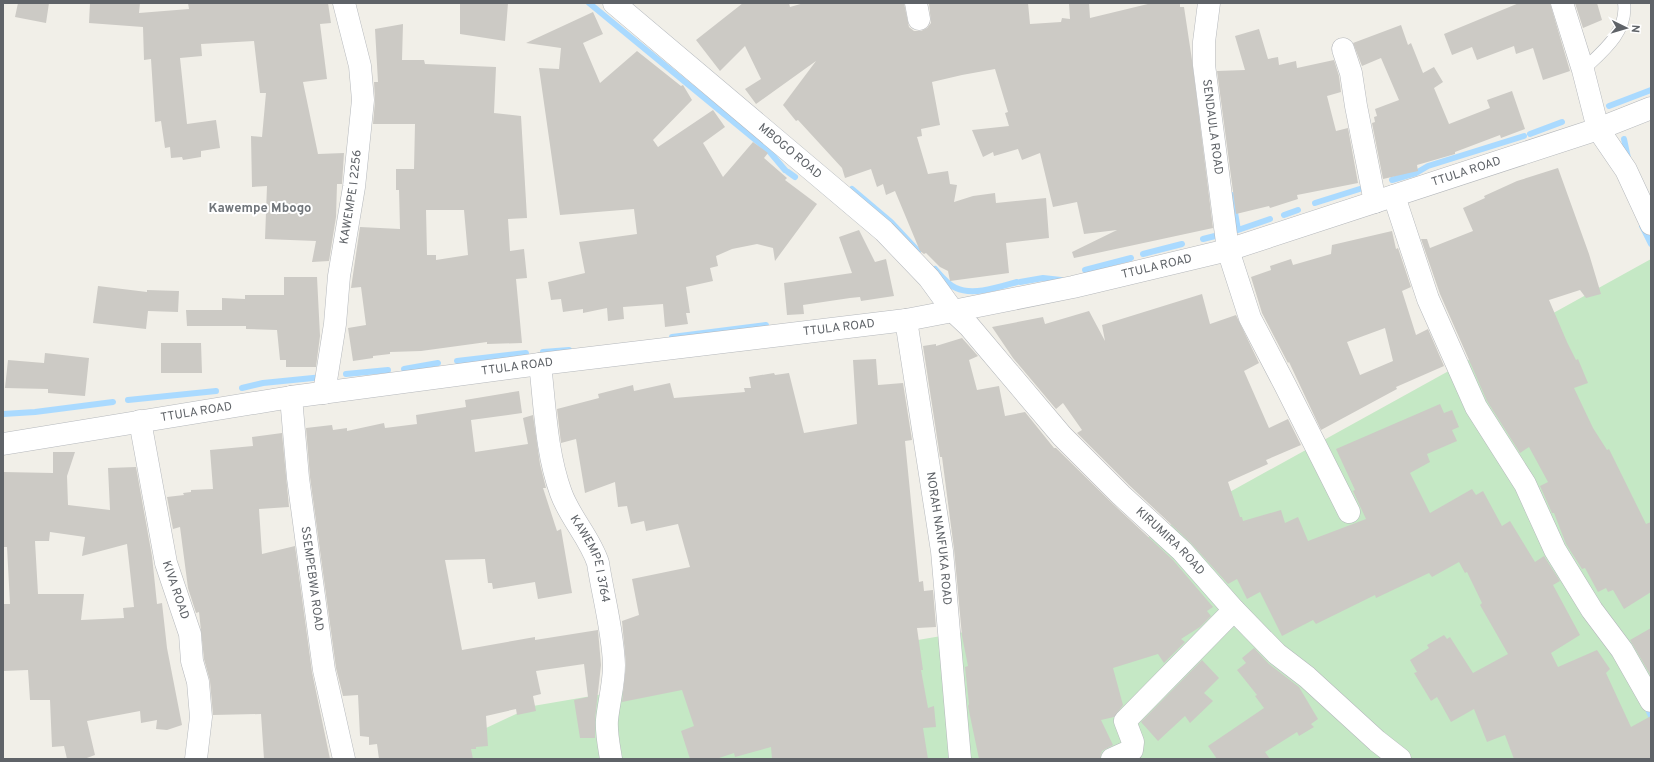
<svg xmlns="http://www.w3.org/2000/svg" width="1654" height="762" font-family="Overpass,sans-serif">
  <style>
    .green { fill: #c5e8c5 }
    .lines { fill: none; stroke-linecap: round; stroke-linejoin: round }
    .stream { stroke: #aadaff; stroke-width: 6 }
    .building { fill: #cccac5; fill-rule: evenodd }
    .lane-casing { stroke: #b5b8bc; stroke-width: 13 }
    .street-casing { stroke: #b5b8bc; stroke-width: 23 }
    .secondary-casing { stroke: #b6babf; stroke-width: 23 }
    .lane { stroke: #fff; stroke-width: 12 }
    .street { stroke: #fff; stroke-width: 22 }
    .secondary { stroke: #fff; stroke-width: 22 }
    .labels { text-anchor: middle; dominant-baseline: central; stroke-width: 4; stroke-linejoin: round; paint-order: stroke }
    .street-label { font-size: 12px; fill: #5f6368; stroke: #fff }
    .neighbourhood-label { font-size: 13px; font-weight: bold; fill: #70757a; stroke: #fff }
  </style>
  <rect width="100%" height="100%" fill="#f1efe8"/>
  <path class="green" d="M 1651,259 L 1651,759 L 420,759 L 533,706 L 982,629 Z"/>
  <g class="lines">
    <path class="stream" d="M 589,3 L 769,151 L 785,170
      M 1609,106 L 1651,90
      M 1530,134 L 1562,122
      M 1624,139 L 1628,158
      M 788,172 L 795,177
      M 1392,180 L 1416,173 L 1428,166 L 1524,136
      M 852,189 L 891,222 L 918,251
      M 1232,195 L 1238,230 L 1270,219
      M 1315,203 L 1366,187
      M 1284,215 L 1298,210
      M 1642,226 L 1651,244
      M 1203,239 L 1223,234
      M 1143,254 L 1182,244
      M 935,269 C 941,276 948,285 956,288 C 973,296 999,287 1017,282
      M 1085,270 L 1131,258
      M 1020,282 L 1043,278 L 1061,280
      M 672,337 L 766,325
      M 543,352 L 569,350
      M 457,361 L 526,353
      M 404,369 L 438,363
      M 346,374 L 388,370
      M 242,388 L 263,383 L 323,377
      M 128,400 L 216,391
      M 3,414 L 35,412 L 113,402
      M 1646,705 L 1651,716"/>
  </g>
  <path class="building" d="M 18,3 L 49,3 L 46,23 L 15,17 Z
    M 90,3 L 140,3 L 139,13 L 189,9 L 188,3 L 328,3 L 331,23 L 320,24 L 327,79 L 303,82 L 318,154 L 344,153 L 342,184 L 337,184 L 336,217 L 329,261 L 312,262 L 316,241 L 265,239 L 267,186 L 252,187 L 251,136 L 262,137 L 266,93 L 260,93 L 254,41 L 201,44 L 202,56 L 180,58 L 187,124 L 216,120 L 220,148 L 201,151 L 201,157 L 183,160 L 182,157 L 171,158 L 170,147 L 165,148 L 161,121 L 155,122 L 151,59 L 144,60 L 143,27 L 89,23 Z
    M 460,3 L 508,3 L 505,41 L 460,34 Z
    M 743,3 L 789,3 L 790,7 L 804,3 L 904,3 L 909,27 L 914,31 L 921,31 L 927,28 L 931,23 L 929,3 L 1028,3 L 1030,24 L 1061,22 L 1062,18 L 1070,19 L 1069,3 L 1089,3 L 1090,18 L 1152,3 L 1180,3 L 1180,7 L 1184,7 L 1192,60 L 1213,228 L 1074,258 L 1072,252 L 1117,230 L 1084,234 L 1077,202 L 1053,207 L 1040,153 L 1022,160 L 1018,149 L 994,156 L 993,152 L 983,157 L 972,130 L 1009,126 L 1005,113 L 1008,112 L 995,69 L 962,75 L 932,82 L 940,125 L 921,129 L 922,136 L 917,137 L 928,174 L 948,171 L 950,184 L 957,185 L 954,202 L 973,196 L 995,193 L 996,203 L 1046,198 L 1049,238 L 1006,243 L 1009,273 L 950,281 L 948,271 L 940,267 L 926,253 L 924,254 L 920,251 L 895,191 L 886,195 L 883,184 L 877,187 L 871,169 L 845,178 L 842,168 L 798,120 L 796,121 L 783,105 L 816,61 L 756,104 L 745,89 L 761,79 L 745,46 L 720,71 L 696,40 Z
    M 1519,3 L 1550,3 L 1570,71 L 1543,80 L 1533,48 L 1516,54 L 1514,46 L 1477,60 L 1472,47 L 1452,55 L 1444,34 Z
    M 1575,3 L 1597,3 L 1602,20 L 1583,28 Z
    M 593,12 L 603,34 L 583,43 L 600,83 L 637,51 L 681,86 L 683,85 L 692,100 L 653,140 L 658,147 L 713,110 L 725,127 L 703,143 L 723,177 L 753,142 L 768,153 L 764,158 L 787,178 L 785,180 L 817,204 L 775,261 L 773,248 L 757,244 L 732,249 L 716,256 L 718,266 L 710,268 L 713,281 L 686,287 L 690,313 L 686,313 L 688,324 L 665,327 L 663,304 L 623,307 L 624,319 L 608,321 L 607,308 L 583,313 L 583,309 L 563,312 L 561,299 L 551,300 L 548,282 L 585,273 L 579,242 L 637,234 L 634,209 L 560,215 L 539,68 L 559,69 L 561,48 L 526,43 Z
    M 403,24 L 402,60 L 424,60 L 425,64 L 496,67 L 494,113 L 521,116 L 527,218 L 508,219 L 510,251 L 524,249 L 527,278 L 516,279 L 522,343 L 487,344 L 487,342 L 421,351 L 390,352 L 390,354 L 373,356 L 373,358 L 353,361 L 348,328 L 366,325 L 361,287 L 351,288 L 360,227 L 400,229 L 399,190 L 396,190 L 396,169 L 414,169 L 415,124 L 373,124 L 375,101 L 374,82 L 378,82 L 375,29 ZM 426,210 L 464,210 L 468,255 L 436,260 L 436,255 L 427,255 Z
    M 1401,25 L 1408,45 L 1411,43 L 1423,73 L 1434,67 L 1443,82 L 1434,88 L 1449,124 L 1490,108 L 1487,100 L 1512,91 L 1525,129 L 1501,138 L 1500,135 L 1455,152 L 1455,154 L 1417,165 L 1418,171 L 1383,179 L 1372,123 L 1375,122 L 1374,117 L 1377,116 L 1375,109 L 1399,100 L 1381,58 L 1362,66 L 1353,43 Z
    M 1259,29 L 1268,59 L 1278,57 L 1279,65 L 1296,61 L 1297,68 L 1334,60 L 1339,76 L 1341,92 L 1327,96 L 1336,131 L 1348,128 L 1358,183 L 1297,195 L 1298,199 L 1270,208 L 1269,206 L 1236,214 L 1217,71 L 1245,70 L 1235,36 Z
    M 1558,168 L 1589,254 L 1601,294 L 1586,298 L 1580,290 L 1549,300 L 1567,342 L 1576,360 L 1578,359 L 1588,383 L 1574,388 L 1593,428 L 1607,450 L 1609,449 L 1646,524 L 1651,522 L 1651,592 L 1624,609 L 1613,590 L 1608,592 L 1606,588 L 1598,592 L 1585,568 L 1582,569 L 1566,544 L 1554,513 L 1552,513 L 1540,486 L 1548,482 L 1529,447 L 1520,453 L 1487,401 L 1440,294 L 1421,239 L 1427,239 L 1430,248 L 1473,231 L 1463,208 L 1485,198 L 1484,196 L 1517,181 Z
    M 859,230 L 875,262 L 886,259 L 894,296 L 861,301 L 860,297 L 850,298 L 803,305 L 804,314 L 787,315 L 784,283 L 852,273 L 839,237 Z
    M 1392,231 L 1396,249 L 1398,248 L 1411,287 L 1402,291 L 1416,335 L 1428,329 L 1444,366 L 1396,387 L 1397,389 L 1321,430 L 1289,362 L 1288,363 L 1262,313 L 1251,277 L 1271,270 L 1270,266 L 1291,259 L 1293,265 L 1331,254 L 1332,245 ZM 1385,328 L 1393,361 L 1360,375 L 1347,342 Z
    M 284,277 L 317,277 L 320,336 L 316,367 L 286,367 L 286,360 L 280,360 L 277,330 L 246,329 L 246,326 L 187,326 L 186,310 L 222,310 L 222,298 L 245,299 L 245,295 L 284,295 Z
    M 98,286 L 147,292 L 147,290 L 179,291 L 178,312 L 148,311 L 146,329 L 93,323 Z
    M 1202,294 L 1210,324 L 1236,315 L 1259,363 L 1244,371 L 1269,428 L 1288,419 L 1301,445 L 1266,460 L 1268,464 L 1228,482 L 1240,517 L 1242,517 L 1243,521 L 1281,510 L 1285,523 L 1298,517 L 1308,541 L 1366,519 L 1353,491 L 1355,490 L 1336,449 L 1440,404 L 1444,413 L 1452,410 L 1459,427 L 1452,430 L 1457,441 L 1427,454 L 1430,462 L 1410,473 L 1430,513 L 1472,489 L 1476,495 L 1483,491 L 1502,526 L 1510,521 L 1535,562 L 1544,556 L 1560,581 L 1553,585 L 1580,635 L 1551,653 L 1558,667 L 1597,650 L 1610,669 L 1606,673 L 1631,727 L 1651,716 L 1651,759 L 1514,759 L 1505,735 L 1487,742 L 1474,709 L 1451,722 L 1437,697 L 1431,701 L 1414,673 L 1417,672 L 1410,660 L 1429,648 L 1427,645 L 1444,635 L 1447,639 L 1450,637 L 1473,673 L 1508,654 L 1480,605 L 1482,603 L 1467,572 L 1465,573 L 1459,562 L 1432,577 L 1429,573 L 1376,598 L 1375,595 L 1316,624 L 1313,620 L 1282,636 L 1260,592 L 1247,599 L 1237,579 L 1228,584 L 1190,542 L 1130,486 L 1077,433 L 1082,430 L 1063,403 L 1056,409 L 1013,358 L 992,327 L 1043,317 L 1045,324 L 1089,311 L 1105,341 L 1102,325 Z
    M 962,338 L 978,356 L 969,360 L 977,390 L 999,386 L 1005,416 L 1025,412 L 1054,448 L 1056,448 L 1113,504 L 1173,560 L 1213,607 L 1207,611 L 1211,616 L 1200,627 L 1181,639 L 1185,642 L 1164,663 L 1158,654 L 1113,668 L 1123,705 L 1114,717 L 1101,720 L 1113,745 L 1102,751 L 1100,759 L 979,759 L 968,706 L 969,704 L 965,667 L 968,666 L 962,636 L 954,549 L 942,457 L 940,457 L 923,346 L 936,344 L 936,346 Z
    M 161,343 L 201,343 L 202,373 L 161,373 Z
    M 45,353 L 89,358 L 85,396 L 48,393 L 48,389 L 5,388 L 8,360 L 44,363 Z
    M 876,359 L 878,385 L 903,383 L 912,440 L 905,441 L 919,582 L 923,581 L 924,591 L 933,590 L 936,627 L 917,628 L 923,670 L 921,670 L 928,708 L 934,706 L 936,727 L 923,728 L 928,759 L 772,759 L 771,747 L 735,757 L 734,753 L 716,759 L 690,759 L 681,731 L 694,726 L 682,690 L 622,702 L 626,665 L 622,621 L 639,615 L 632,579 L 690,567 L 678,524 L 646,531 L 644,521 L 631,524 L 627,506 L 618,507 L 615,482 L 585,493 L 576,439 L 561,443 L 557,409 L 599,398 L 598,394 L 633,385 L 634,391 L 670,383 L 674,398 L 745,392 L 744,388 L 751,388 L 749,377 L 774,373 L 775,375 L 789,373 L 804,433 L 857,424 L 853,360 Z
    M 519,391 L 522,413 L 471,420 L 475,452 L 528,444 L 523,418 L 533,415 L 540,464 L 546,488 L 543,488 L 557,531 L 561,529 L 572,593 L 538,599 L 535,582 L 493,589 L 492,583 L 488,583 L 485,559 L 445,560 L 462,650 L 535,637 L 535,640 L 598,630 L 601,665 L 595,719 L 595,738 L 580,738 L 574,700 L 588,697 L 584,664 L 536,671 L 541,694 L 533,696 L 536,711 L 517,715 L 516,709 L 486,716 L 488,746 L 476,747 L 476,749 L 471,749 L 473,759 L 379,759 L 377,744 L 369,745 L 369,737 L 360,736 L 358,695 L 343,696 L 336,668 L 310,477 L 306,428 L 332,425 L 333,430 L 347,428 L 347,431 L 384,423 L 385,428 L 417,424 L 416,415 L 466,407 L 465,400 Z
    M 282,433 L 289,507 L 259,509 L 262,554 L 295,546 L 312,672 L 330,759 L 264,759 L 261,714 L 213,715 L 210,681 L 204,659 L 199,612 L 196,613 L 188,588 L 180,527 L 173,529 L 167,497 L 184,495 L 183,493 L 191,492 L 191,490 L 213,489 L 210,450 L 253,446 L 252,437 Z
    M 53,452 L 75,452 L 67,476 L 68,505 L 110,510 L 108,468 L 136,467 L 152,556 L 157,604 L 162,603 L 167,648 L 182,725 L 167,730 L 156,729 L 157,720 L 141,723 L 140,711 L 87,721 L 95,755 L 84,759 L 67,759 L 64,746 L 52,747 L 50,700 L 30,700 L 28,670 L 3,671 L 3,604 L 10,604 L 7,547 L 3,547 L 3,472 L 53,473 ZM 50,532 L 85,537 L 82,556 L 127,544 L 134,607 L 123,608 L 124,618 L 81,620 L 84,594 L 38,594 L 35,541 L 49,541 Z
    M 1651,628 L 1651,676 L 1630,640 Z
    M 1254,648 L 1269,664 L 1299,687 L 1318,719 L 1311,724 L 1314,727 L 1299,736 L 1297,732 L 1265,752 L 1270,759 L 1217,759 L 1208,746 L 1264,708 L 1255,696 L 1257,695 L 1237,670 L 1246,663 L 1242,658 Z
    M 1202,660 L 1219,678 L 1204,693 L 1213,701 L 1190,723 L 1185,716 L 1158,741 L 1141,722 Z"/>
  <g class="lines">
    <g class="lane-casing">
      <path id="lane" d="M 1583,70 C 1602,52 1628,32 1624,3"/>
    </g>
    <g class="street-casing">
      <g id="street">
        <path d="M 916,3 L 919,19"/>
        <path id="s1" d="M 1209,3 L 1204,42 L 1204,65 L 1228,250 L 1250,318 L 1285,385 L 1349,512"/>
        <path d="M 1562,3 L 1583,70 L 1598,129 L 1626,170 L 1651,224"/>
        <path d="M 1343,49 L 1351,73 L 1356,106 L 1375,202"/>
        <path d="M 1394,196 L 1428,299 L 1476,407 L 1525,484 L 1555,550 L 1592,610 L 1622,650 L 1651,701"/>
        <path id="s2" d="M 953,311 L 969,326 L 1062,436 L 1121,495 L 1182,551 L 1234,610 L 1277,654 L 1307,677 L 1377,741 L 1400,759"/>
        <path id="s3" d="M 906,320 L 942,551 L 960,759"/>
        <path id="s4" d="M 540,364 C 545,406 546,452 561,493 C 570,518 590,538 598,563 C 603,596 613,631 614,665 C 614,684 609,701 607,720 C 606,733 609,746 611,759"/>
        <path id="s5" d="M 324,393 L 335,324 L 339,276 L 354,187 L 363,100 L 360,66 L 344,3"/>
        <path id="s6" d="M 291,397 L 298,478 L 324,670 L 344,759"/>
        <path id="s7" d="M 140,421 L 166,563 L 190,634 L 192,661 L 198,682 L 201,717 L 196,759"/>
        <path id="s8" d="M 3,444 L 291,397 L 540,364 L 906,320 L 953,311 L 1073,287 L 1228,250 L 1598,129 L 1651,108"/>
        <path d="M 1112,759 L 1132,750 L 1133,742 L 1125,721 L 1234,610"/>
      </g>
    </g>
    <g class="secondary-casing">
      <g id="secondary">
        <path id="s9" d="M 614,3 L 884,231 L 929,278 L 953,311"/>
      </g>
    </g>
    <use href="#lane" class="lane"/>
    <use href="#street" class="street"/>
    <use href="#secondary" class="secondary"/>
  </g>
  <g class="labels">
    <g class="street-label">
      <text stroke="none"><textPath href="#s1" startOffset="125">SENDAULA ROAD</textPath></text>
      <text stroke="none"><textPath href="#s9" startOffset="230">MBOGO ROAD</textPath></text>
      <text stroke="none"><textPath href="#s8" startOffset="1492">TTULA ROAD</textPath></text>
      <text stroke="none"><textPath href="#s5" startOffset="198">KAWEMPE I 2256</textPath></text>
      <text stroke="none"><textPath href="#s8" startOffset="1168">TTULA ROAD</textPath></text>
      <text stroke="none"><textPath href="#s8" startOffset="844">TTULA ROAD</textPath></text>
      <text stroke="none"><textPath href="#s8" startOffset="520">TTULA ROAD</textPath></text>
      <text stroke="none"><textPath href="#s8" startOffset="196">TTULA ROAD</textPath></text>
      <text stroke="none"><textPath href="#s3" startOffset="221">NORAH NANFUKA ROAD</textPath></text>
      <text stroke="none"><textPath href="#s2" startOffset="317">KIRUMIRA ROAD</textPath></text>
      <text stroke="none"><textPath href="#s4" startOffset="204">KAWEMPE I 3764</textPath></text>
      <text stroke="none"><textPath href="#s6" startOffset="183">SSEMPEBWA ROAD</textPath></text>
      <text stroke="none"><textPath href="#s7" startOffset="173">KIVA ROAD</textPath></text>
    </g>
    <g class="neighbourhood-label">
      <text x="260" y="209">Kawempe Mbogo</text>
    </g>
  </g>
  <rect width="1654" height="762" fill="none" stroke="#5f6368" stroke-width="8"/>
  <g transform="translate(1626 28) rotate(95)" stroke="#ffffff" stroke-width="3" paint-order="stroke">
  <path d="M0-3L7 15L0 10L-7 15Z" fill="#5f6368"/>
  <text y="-6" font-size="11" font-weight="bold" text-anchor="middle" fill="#5f6368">N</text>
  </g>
</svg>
